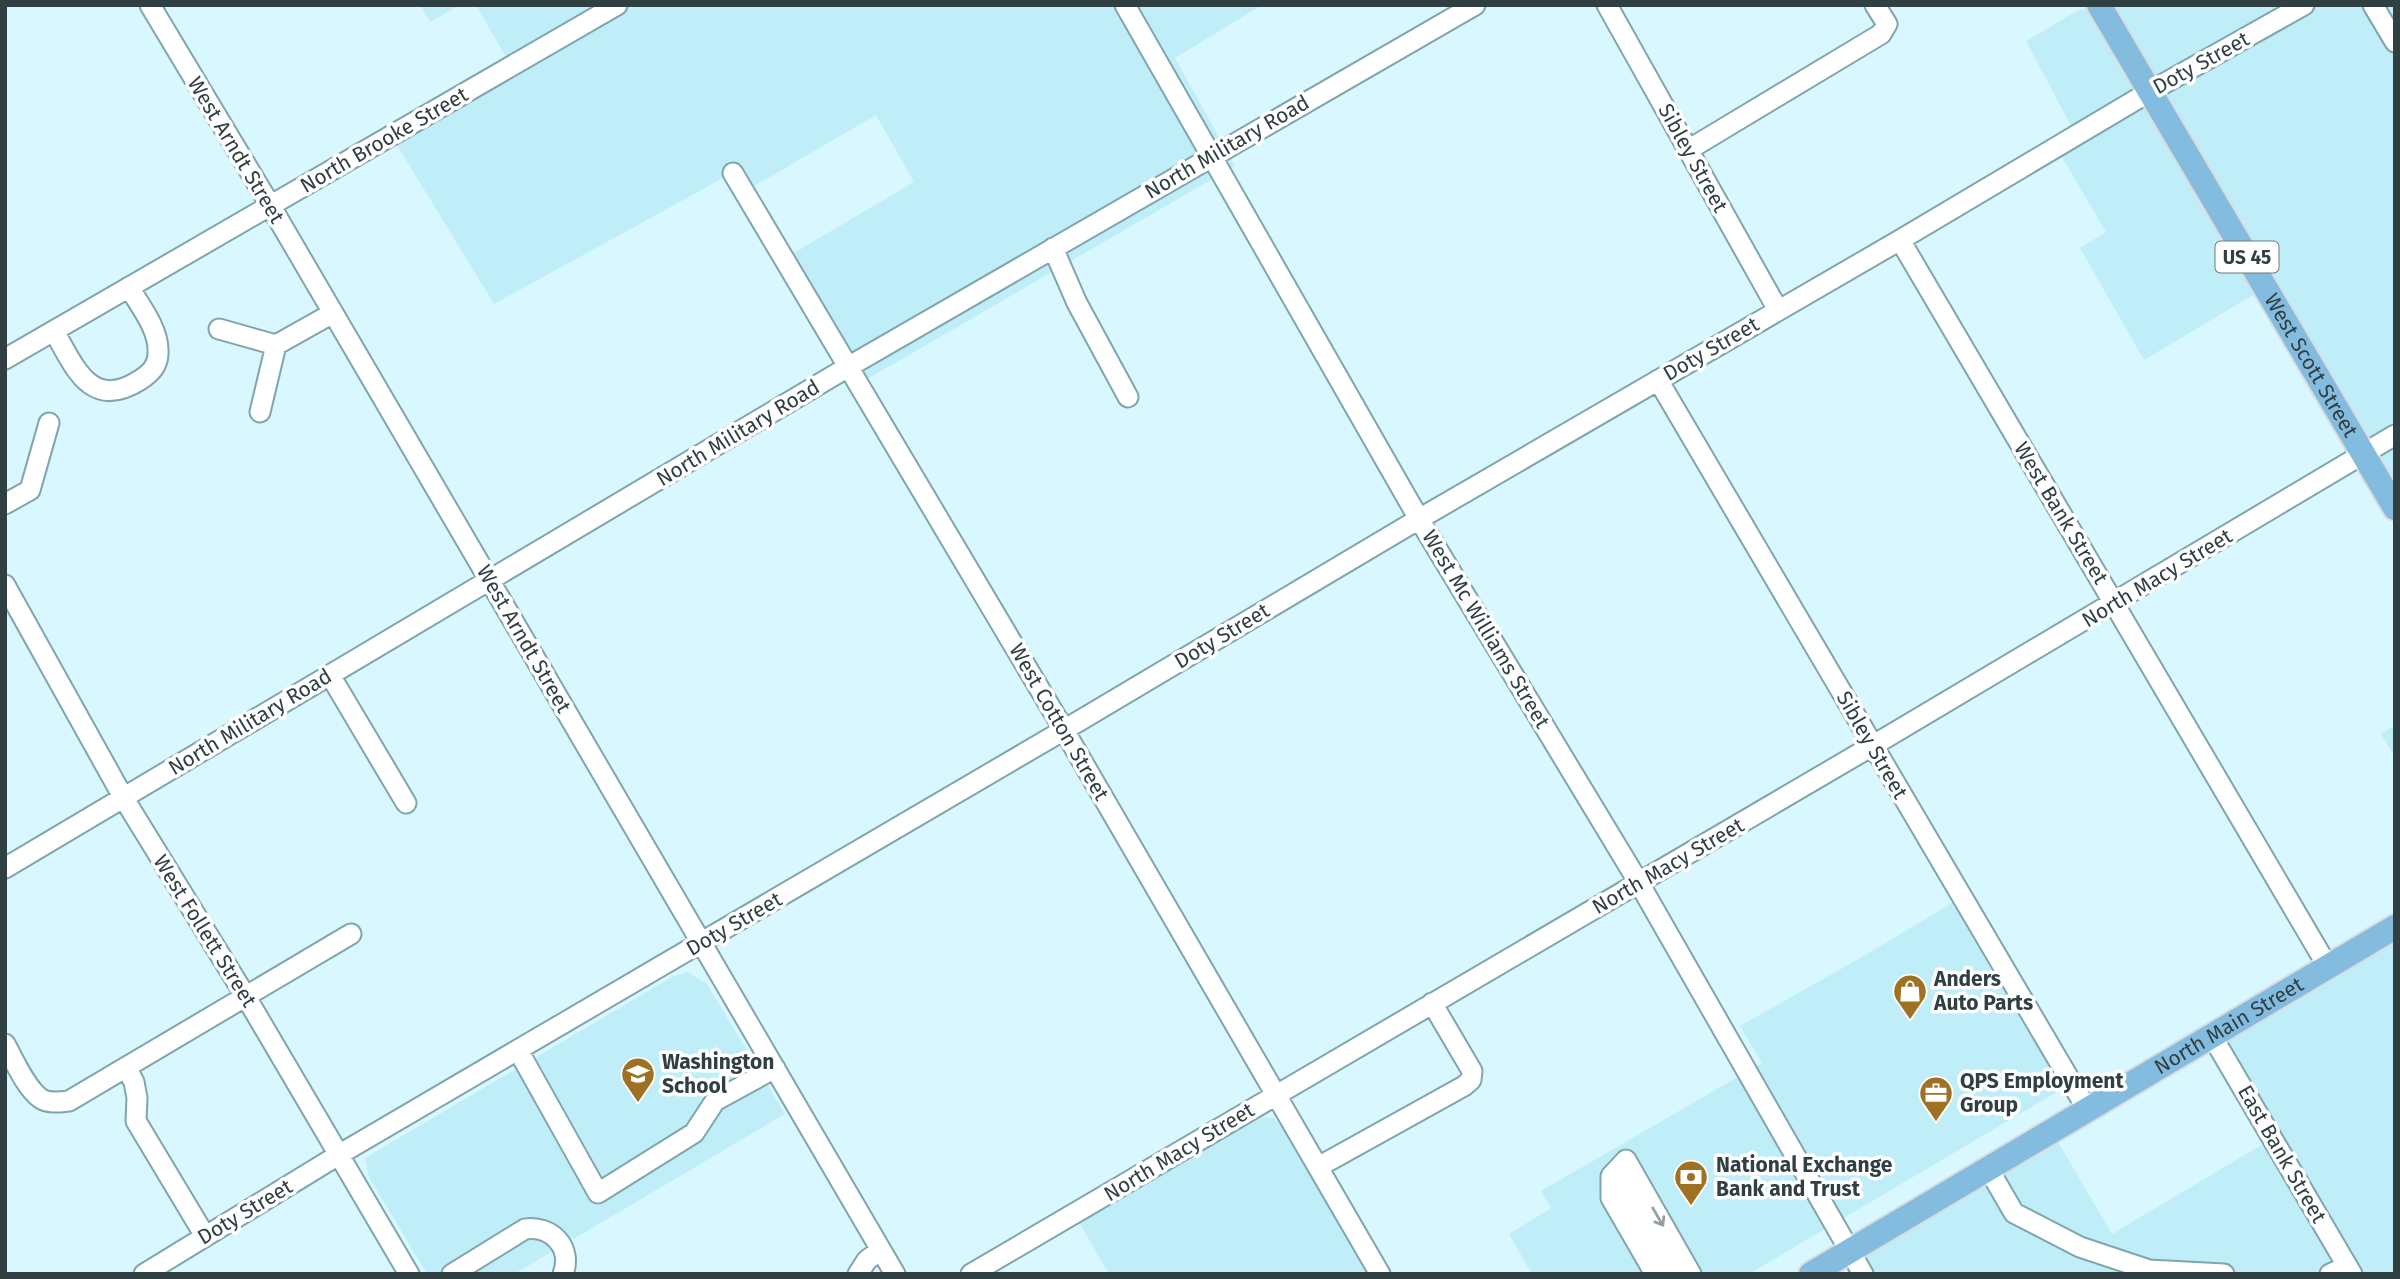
<svg xmlns="http://www.w3.org/2000/svg" width="2400" height="1279" font-family="'Fira Sans',sans-serif">
  <style>
    .built { fill: #bfeef9 }
    .lines { fill: none; stroke-linecap: round; stroke-linejoin: round }
    .minor-casing { stroke: #81a5ad; stroke-width: 23 }
    .major-casing { stroke: #dadcdd; stroke-width: 28 }
    .minor { stroke: #fff; stroke-width: 19 }
    .major { stroke: #84bce0; stroke-width: 24 }
    .oneway { stroke: #989fa0 }
    .labels { text-anchor: middle; dominant-baseline: central; stroke-width: 7; stroke-linejoin: round; paint-order: stroke }
    .shield { fill: #fff; stroke: #6e797b; stroke-width: 2 }
    .shield-label { font-size: 19px; font-weight: bold; fill: #303f42 }
    .street-label { font-size: 21px; fill: #303f42; stroke: #fff }
    .poi-label { font-size: 21px; font-weight: bold; fill: #303f42; stroke: #fff; text-anchor: start }
  </style>
  <rect width="100%" height="100%" fill="#d9f7fe"/>
  <path class="built" d="M 420,5 L 460,5 L 430,22 Z
    M 476,5 L 1262,5 L 1175,58 L 1235,166 L 850,389 L 777,263 L 914,182 L 876,115 L 737,196 L 725,177 L 494,304 L 391,135 L 511,66 Z
    M 2096,5 L 2395,5 L 2395,508 L 2265,288 L 2144,360 L 2080,248 L 2106,232 L 2056,147 L 2076,135 L 2026,41 L 2077,11 Z
    M 2395,725 L 2395,757 L 2381,734 Z
    M 1952,903 L 2054,1075 L 2057,1088 L 2055,1093 L 1749,1274 L 1532,1274 L 1509,1234 L 1551,1208 L 1541,1191 L 1762,1063 L 1740,1026 L 1862,957 Z
    M 2395,927 L 2395,1274 L 1863,1274 L 1850,1252 L 2051,1130 L 2112,1234 L 2263,1144 L 2272,1138 L 2212,1036 Z
    M 688,972 L 707,984 L 785,1114 L 514,1274 L 427,1274 L 369,1177 L 365,1158 L 672,977 Z
    M 1263,1117 L 1274,1118 L 1284,1130 L 1368,1274 L 1109,1274 L 1079,1222 Z"/>
  <g class="lines">
    <g class="minor-casing">
      <path id="minor" d="M 150,5 L 270,205 L 895,1274
        M 1125,5 L 1419,519 L 1639,883 L 1863,1274
        M 1607,5 L 1778,310
        M 2373,5 L 2395,42
        M 1688,150 L 1881,34 L 1887,24 L 1875,5
        M 733,173 L 1064,730 L 1380,1274
        M 1900,240 L 2328,967
        M 1053,248 L 1077,303 L 1128,397
        M 219,329 L 276,345
        M 54,331 C 75,368 91,411 140,380 C 151,373 159,365 158,350 C 158,328 140,306 129,287
        M 5,359 L 617,5
        M 1658,380 L 2087,1109
        M 260,412 L 276,345 L 333,313
        M 5,504 L 30,490 L 49,423
        M 5,585 L 123,797 L 246,997 L 409,1274
        M 330,675 L 406,803
        M 5,868 L 848,367 L 1475,5
        M 2212,1036 L 2352,1274
        M 5,1044 C 14,1060 26,1088 40,1098 C 48,1104 60,1102 69,1101 L 351,934
        M 518,1050 L 598,1193 L 694,1133 L 715,1101 L 775,1068
        M 126,1067 L 134,1082 L 137,1098 L 136,1121 L 205,1236
        M 1626,1160 L 1691,1274
        M 1626,1160 L 1611,1176 L 1611,1198 L 1655,1274
        M 1626,1161 L 1625,1190 L 1673,1274
        M 1318,1167 L 1464,1086 L 1471,1080 L 1472,1071 L 1432,1003
        M 1988,1168 L 2014,1213 L 2080,1247 L 2149,1270 L 2224,1274
        M 144,1274 L 340,1154 L 1064,730 L 1419,519 L 1900,240 L 2149,92 L 2304,5
        M 452,1274 L 525,1229 C 551,1225 573,1247 563,1274
        M 858,1274 L 867,1260 L 881,1250
        M 971,1274 L 1872,746 L 2395,435
        M 2330,1274 L 2347,1266"/>
    </g>
    <g class="major-casing">
      <g id="major">
        <path id="s1" d="M 2099,5 L 2395,508"/>
        <path id="s2" d="M 1811,1274 L 2395,927"/>
      </g>
    </g>
    <use href="#minor" class="minor"/>
    <use href="#major" class="major"/>
  </g>
  <defs><path id="oneway-shaft" d="M-6 0H5M1.5-3L5.5 0L1.5 3" fill="none" stroke-width="1.6" stroke-linecap="round" stroke-linejoin="round" transform="scale(1.75)"/></defs>
  <use class="oneway" href="#oneway-shaft" transform="translate(1658 1217) rotate(60)"/>
  <defs>
    <g id="shop-pin" transform="scale(1.75)"><path d="M0 17L-7.5 6A9.5 9.5 0 1 1 7.5 6Z" fill="#9f7123" stroke="#fff"/><path d="M-5-2.5h2.3a2.7 3.5 0 0 1 5.4 0H5L5.5 6h-11ZM-1.5-2.5h3a1.5 2.3 0 0 0-3 0Z" fill="#fff"/></g>
    <g id="school-pin" transform="scale(1.75)"><path d="M0 17L-7.5 6A9.5 9.5 0 1 1 7.5 6Z" fill="#9f7123" stroke="#fff"/><path d="M0-5L7-2L0 1L-7-2ZM-4 1L0 2.5L4 1V4Q0 6-4 4Z" fill="#fff"/></g>
    <g id="office-pin" transform="scale(1.75)"><path d="M0 17L-7.5 6A9.5 9.5 0 1 1 7.5 6Z" fill="#9f7123" stroke="#fff"/><path d="M-6-3h4V-5.5h4V-3h4V5H-6ZM-1-4.5V-3h2v-1.5ZM-6 0V1H6V0Z" fill="#fff"/></g>
    <g id="bank-pin" transform="scale(1.75)"><path d="M0 17L-7.5 6A9.5 9.5 0 1 1 7.5 6Z" fill="#9f7123" stroke="#fff"/><path d="M-6-4H6V4H-6ZM0-2.3a2.3 2.3 0 1 0 0 4.6a2.3 2.3 0 1 0 0-4.6Z" fill="#fff"/></g>
  </defs>
  <g fill-rule="evenodd">
    <use href="#shop-pin" x="1910" y="991"/>
    <use href="#school-pin" x="638" y="1074"/>
    <use href="#office-pin" x="1936" y="1093"/>
    <use href="#bank-pin" x="1691" y="1177"/>
  </g>
  <g class="labels">
    <rect class="shield" x="2215.5" y="241.5" width="63" height="31" rx="5"/>
    <g class="shield-label">
      <text x="2247" y="257">US 45</text>
    </g>
    <g class="street-label">
      <text transform="translate(2201 63) rotate(-29)">Doty Street</text>
      <text transform="translate(384 140) rotate(-30)">North Brooke Street</text>
      <text transform="translate(1227 147) rotate(-30)">North Military Road</text>
      <text transform="translate(236 150) rotate(59)">West Arndt Street</text>
      <text transform="translate(1693 158) rotate(61)">Sibley Street</text>
      <text transform="translate(1711 349) rotate(-30)">Doty Street</text>
      <text stroke="none"><textPath href="#s1" startOffset="418">West Scott Street</textPath></text>
      <text transform="translate(738 433) rotate(-31)">North Military Road</text>
      <text transform="translate(2061 513) rotate(59)">West Bank Street</text>
      <text transform="translate(2157 578) rotate(-31)">North Macy Street</text>
      <text transform="translate(1486 629) rotate(59)">West Mc Williams Street</text>
      <text transform="translate(1222 636) rotate(-31)">Doty Street</text>
      <text transform="translate(524 639) rotate(60)">West Arndt Street</text>
      <text transform="translate(250 722) rotate(-31)">North Military Road</text>
      <text transform="translate(1059 722) rotate(60)">West Cotton Street</text>
      <text transform="translate(1872 745) rotate(60)">Sibley Street</text>
      <text transform="translate(1668 866) rotate(-30)">North Macy Street</text>
      <text transform="translate(734 924) rotate(-30)">Doty Street</text>
      <text transform="translate(205 931) rotate(58)">West Follett Street</text>
      <text stroke="none"><textPath href="#s2" startOffset="486">North Main Street</textPath></text>
      <text transform="translate(1179 1152) rotate(-31)">North Macy Street</text>
      <text transform="translate(2282 1154) rotate(60)">East Bank Street</text>
      <text transform="translate(245 1212) rotate(-31)">Doty Street</text>
    </g>
    <g class="poi-label">
      <text x="1934" y="979">Anders<tspan x="1934" dy="24">Auto Parts</tspan></text>
      <text x="662" y="1062">Washington<tspan x="662" dy="24">School</tspan></text>
      <text x="1960" y="1081">QPS Employment<tspan x="1960" dy="24">Group</tspan></text>
      <text x="1716" y="1165">National Exchange<tspan x="1716" dy="24">Bank and Trust</tspan></text>
    </g>
  </g>
  <rect width="2400" height="1279" fill="none" stroke="#303f42" stroke-width="14"/>
</svg>
